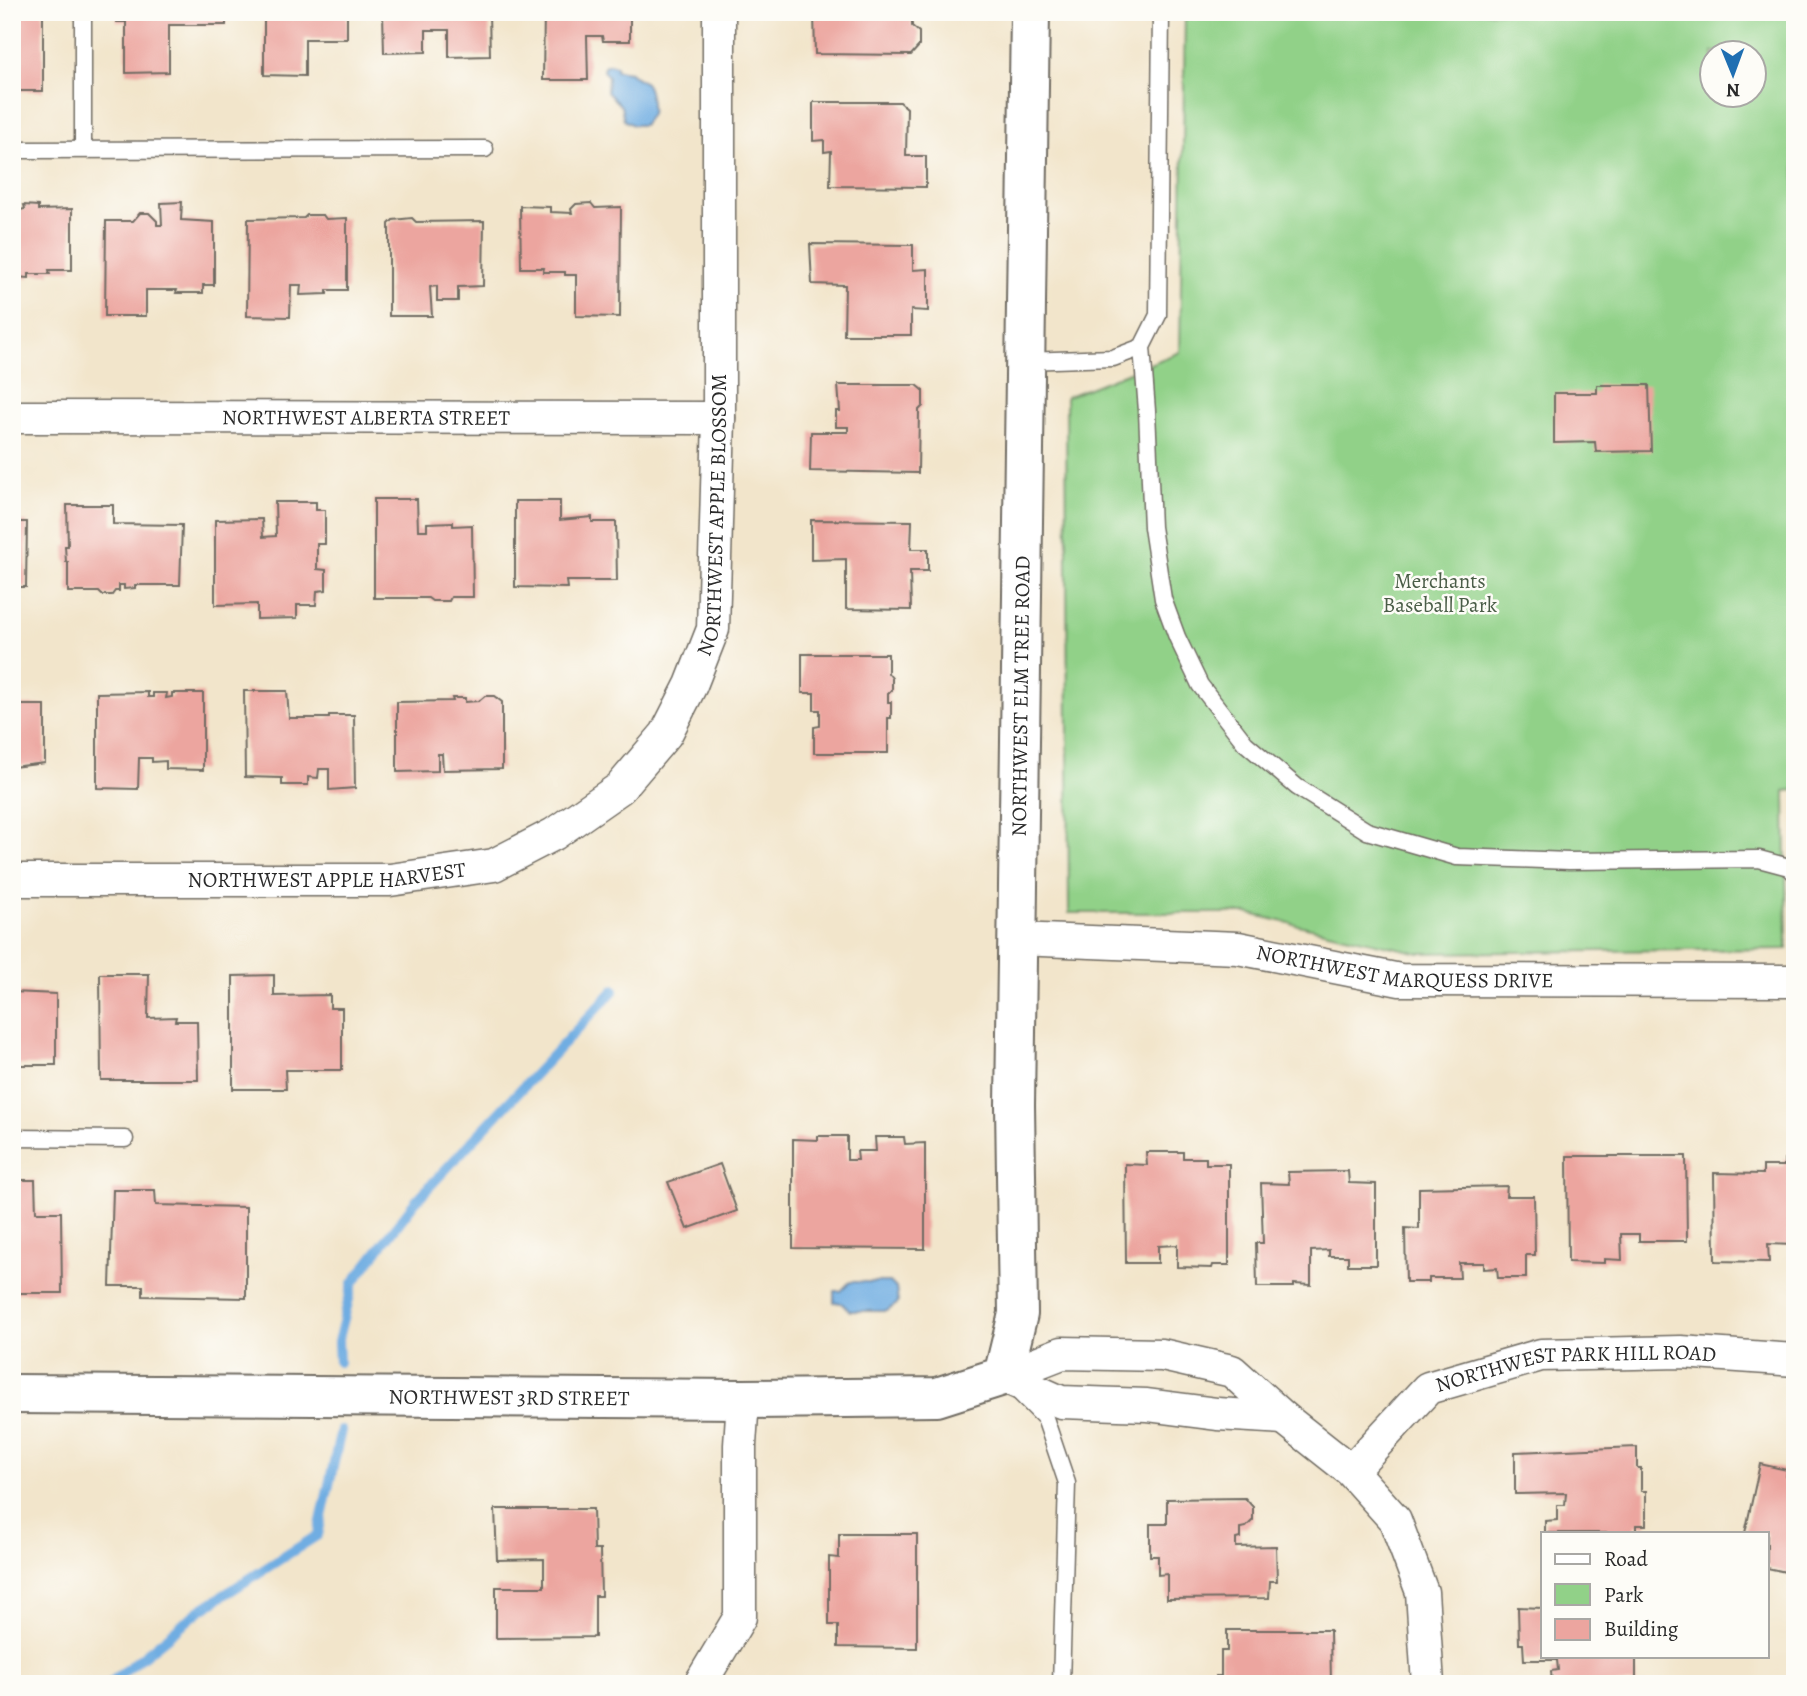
<svg xmlns="http://www.w3.org/2000/svg" width="1807" height="1696" font-family="Alegreya,serif">
  <style>
    .green { fill: #91d188; stroke: #5e7e5a; stroke-width: 2; fill-rule: evenodd }
    .water { fill: #70ade2; stroke: #4e6c86; stroke-width: 2 }
    .lines { fill: none; stroke-linecap: round; stroke-linejoin: round }
    .stream { stroke: #70ade2; stroke-width: 10 }
    .building { fill: #eca59f }
    .lane-casing { stroke: #716c63; stroke-width: 19 }
    .street-casing { stroke: #716c63; stroke-width: 35 }
    .secondary-casing { stroke: #716c63; stroke-width: 42 }
    .lane { stroke: #fff; stroke-width: 16 }
    .street { stroke: #fff; stroke-width: 32 }
    .secondary { stroke: #fff; stroke-width: 38 }
    .labels { text-anchor: middle; dominant-baseline: central; stroke-width: 5; stroke-linejoin: round; paint-order: stroke }
    .street-label { font-size: 21px; fill: #2b2b2b; stroke: #fdfcf7 }
    .park-label { font-size: 21px; fill: #4a5d47; stroke: #fdfcf7 }
  </style>
  <rect width="100%" height="100%" fill="#fdfcf7"/>
  <filter id="ink" filterUnits="userSpaceOnUse"><feTurbulence type="fractalNoise" baseFrequency=".0143" numOctaves="2"/><feDisplacementMap in="SourceGraphic" scale="14" xChannelSelector="R" yChannelSelector="G"/><feConvolveMatrix kernelMatrix="1 2 1 2 8 2 1 2 1" color-interpolation-filters="sRGB"/></filter>
  <filter id="wash" filterUnits="userSpaceOnUse"><feTurbulence type="fractalNoise" baseFrequency=".00686" numOctaves="4" result="noise"/><feDisplacementMap in="SourceGraphic" scale="28" xChannelSelector="R" yChannelSelector="G"/><feGaussianBlur stdDeviation="1.57" result="paint"/><feColorMatrix in="noise" values="0 0 0 0 0 0 0 0 0 0 0 0 0 0 0 0 0 1.4 0 .05"/><feComposite in="paint" operator="in"/></filter>
  <g filter="url(#wash)">
    <rect width="100%" height="100%" fill="#f2e5cb"/>
    <path class="green" d="M 1185,12 L 1795,12 L 1795,790 L 1785,791 L 1787,949 L 1419,953 L 1246,913 L 1069,913 L 1066,397 L 1180,352 ZM 1713,52 L 1755,52 L 1755,94 L 1713,94 Z"/>
    <path class="water" d="M 609,64 L 616,66 L 616,70 L 630,72 C 634,78 638,78 644,82 C 650,86 652,107 651,114 L 643,125 L 633,125 L 624,120 L 621,106 L 607,92 L 608,76 L 603,71 L 604,66 Z
      M 850,1282 L 890,1282 L 896,1288 L 898,1303 L 887,1311 L 850,1311 L 841,1303 L 834,1302 L 834,1291 L 841,1291 Z"/>
    <g class="lines">
      <path class="stream" d="M 339,1362 L 338,1342 L 353,1283 L 415,1202 L 614,990
        M 109,1684 L 199,1611 L 318,1535 L 341,1430"/>
    </g>
    <g id="blocks">
      <path class="building" d="M 12,12 L 43,12 L 43,91 L 12,91 Z
        M 117,12 L 226,12 L 226,25 L 169,25 L 169,72 L 126,73 L 126,22 L 117,22 Z
        M 264,12 L 347,12 L 347,39 L 305,39 L 305,76 L 264,75 Z
        M 383,12 L 489,12 L 490,56 L 449,57 L 449,30 L 426,30 L 426,52 L 384,53 Z
        M 544,12 L 630,12 L 630,41 L 603,41 L 602,36 L 587,36 L 588,80 L 543,80 Z
        M 814,12 L 912,12 L 912,26 L 919,32 L 919,46 L 911,55 L 815,54 Z
        M 813,102 L 900,102 L 907,108 L 906,156 L 926,156 L 926,187 L 830,186 L 831,151 L 824,152 L 824,140 L 813,141 Z
        M 182,202 L 181,220 L 214,222 L 214,285 L 203,285 L 203,293 L 176,293 L 177,290 L 146,290 L 146,316 L 105,316 L 106,221 L 133,221 L 140,213 L 149,213 L 157,221 L 157,225 L 162,225 L 161,203 Z
        M 591,203 L 595,208 L 621,207 L 620,317 L 576,316 L 576,275 L 565,275 L 565,272 L 543,272 L 544,268 L 521,268 L 520,206 L 550,207 L 550,212 L 572,213 L 571,209 L 576,204 Z
        M 12,205 L 16,205 L 20,210 L 25,209 L 24,205 L 38,206 L 38,210 L 72,209 L 72,270 L 49,270 L 50,274 L 29,274 L 29,278 L 16,277 L 16,317 L 12,317 Z
        M 307,215 L 323,215 L 326,219 L 347,218 L 347,290 L 327,290 L 327,294 L 300,295 L 301,285 L 291,285 L 290,317 L 247,316 L 248,219 L 304,218 Z
        M 412,218 L 416,222 L 484,221 L 483,286 L 458,287 L 458,301 L 437,301 L 437,286 L 430,287 L 432,316 L 389,316 L 389,224 L 393,220 Z
        M 810,244 L 913,245 L 913,270 L 928,269 L 928,311 L 911,310 L 911,335 L 844,335 L 845,285 L 812,284 Z
        M 838,385 L 917,385 L 923,390 L 923,406 L 919,410 L 918,473 L 810,471 L 811,432 L 848,432 L 848,427 L 836,427 L 836,411 L 840,411 Z
        M 1597,385 L 1649,385 L 1651,451 L 1596,452 L 1595,442 L 1554,443 L 1554,393 L 1597,393 Z
        M 374,499 L 417,499 L 418,530 L 427,530 L 427,523 L 453,522 L 453,526 L 472,525 L 473,597 L 451,597 L 449,601 L 432,601 L 428,598 L 374,598 Z
        M 515,501 L 560,501 L 560,520 L 592,517 L 592,522 L 616,522 L 617,581 L 566,581 L 567,588 L 515,587 Z
        M 275,502 L 316,502 L 316,510 L 325,510 L 325,544 L 317,544 L 317,569 L 326,570 L 326,590 L 317,591 L 316,605 L 297,605 L 297,618 L 257,619 L 257,604 L 215,605 L 215,520 L 262,519 L 263,537 L 276,536 Z
        M 67,505 L 113,505 L 113,524 L 182,525 L 180,585 L 135,585 L 135,588 L 124,589 L 124,585 L 119,585 L 119,591 L 115,591 L 112,595 L 102,595 L 99,592 L 68,592 L 68,562 L 66,562 L 65,546 L 68,546 Z
        M 811,520 L 912,521 L 911,549 L 928,549 L 928,571 L 910,571 L 911,610 L 846,609 L 846,559 L 811,560 Z
        M 12,522 L 27,522 L 26,587 L 12,587 Z
        M 802,654 L 888,654 L 888,673 L 892,678 L 892,690 L 888,694 L 888,702 L 891,702 L 891,718 L 888,718 L 888,753 L 814,753 L 814,727 L 820,726 L 820,710 L 814,710 L 814,693 L 802,693 Z
        M 244,691 L 287,691 L 289,718 L 329,718 L 329,715 L 354,715 L 355,788 L 329,790 L 329,769 L 319,769 L 318,778 L 308,777 L 308,785 L 282,785 L 282,778 L 245,777 Z
        M 148,692 L 148,697 L 153,697 L 153,693 L 167,693 L 166,698 L 172,697 L 172,693 L 203,693 L 203,770 L 166,769 L 166,761 L 152,762 L 152,758 L 139,758 L 138,789 L 97,788 L 97,693 Z
        M 485,696 L 494,696 L 502,702 L 502,769 L 443,770 L 442,754 L 438,754 L 438,771 L 397,772 L 397,702 L 453,701 L 452,698 L 465,698 L 465,702 L 479,701 Z
        M 12,705 L 45,705 L 45,763 L 12,767 Z
        M 100,974 L 149,974 L 148,1018 L 176,1017 L 175,1021 L 197,1021 L 198,1080 L 101,1080 Z
        M 274,975 L 274,996 L 330,995 L 330,1008 L 342,1008 L 342,1070 L 285,1070 L 286,1089 L 233,1089 L 233,976 Z
        M 12,992 L 56,994 L 56,1065 L 12,1065 Z
        M 818,1136 L 847,1136 L 847,1160 L 858,1160 L 857,1151 L 876,1151 L 875,1137 L 904,1137 L 905,1144 L 925,1143 L 925,1249 L 793,1248 L 793,1139 L 818,1140 Z
        M 1146,1152 L 1183,1152 L 1183,1158 L 1206,1158 L 1206,1164 L 1229,1164 L 1229,1265 L 1213,1265 L 1212,1268 L 1177,1267 L 1177,1245 L 1158,1246 L 1158,1263 L 1126,1263 L 1125,1164 L 1147,1165 Z
        M 1567,1156 L 1686,1156 L 1687,1241 L 1639,1241 L 1639,1234 L 1621,1234 L 1622,1260 L 1604,1259 L 1604,1263 L 1568,1262 Z
        M 1784,1159 L 1795,1159 L 1795,1241 L 1791,1242 L 1792,1245 L 1768,1244 L 1769,1262 L 1715,1261 L 1714,1173 L 1763,1174 L 1763,1166 L 1784,1166 Z
        M 720,1164 L 737,1211 L 687,1229 L 668,1182 Z
        M 1348,1171 L 1349,1183 L 1376,1184 L 1376,1265 L 1348,1265 L 1348,1256 L 1329,1256 L 1329,1250 L 1311,1251 L 1311,1285 L 1294,1284 L 1294,1287 L 1257,1287 L 1256,1243 L 1263,1243 L 1261,1183 L 1289,1184 L 1288,1172 Z
        M 12,1180 L 35,1180 L 36,1212 L 61,1212 L 62,1293 L 12,1293 Z
        M 1507,1186 L 1506,1196 L 1534,1196 L 1535,1255 L 1526,1255 L 1526,1278 L 1498,1278 L 1497,1268 L 1484,1269 L 1484,1263 L 1459,1263 L 1460,1278 L 1429,1278 L 1429,1282 L 1406,1282 L 1405,1228 L 1419,1229 L 1419,1188 Z
        M 113,1190 L 155,1190 L 156,1205 L 246,1207 L 246,1298 L 143,1296 L 143,1286 L 110,1286 Z
        M 1637,1447 L 1637,1468 L 1641,1468 L 1641,1491 L 1646,1491 L 1646,1525 L 1636,1525 L 1636,1533 L 1545,1533 L 1545,1521 L 1557,1520 L 1557,1505 L 1565,1505 L 1566,1493 L 1515,1494 L 1515,1452 Z
        M 1760,1464 L 1787,1470 L 1786,1477 L 1795,1479 L 1795,1574 L 1767,1568 L 1767,1533 L 1745,1533 Z
        M 1245,1498 L 1253,1507 L 1253,1520 L 1246,1527 L 1240,1528 L 1240,1538 L 1236,1539 L 1236,1547 L 1276,1546 L 1277,1581 L 1270,1581 L 1269,1598 L 1167,1599 L 1167,1574 L 1158,1575 L 1158,1556 L 1150,1556 L 1150,1524 L 1167,1524 L 1167,1499 Z
        M 495,1509 L 593,1509 L 594,1550 L 600,1550 L 601,1596 L 595,1596 L 595,1637 L 496,1638 L 496,1587 L 544,1587 L 544,1559 L 497,1560 Z
        M 839,1534 L 917,1534 L 917,1648 L 838,1647 L 838,1625 L 829,1625 L 829,1557 L 839,1558 Z
        M 1518,1607 L 1543,1608 L 1543,1656 L 1636,1656 L 1636,1684 L 1552,1684 L 1551,1671 L 1558,1670 L 1557,1660 L 1524,1660 L 1523,1644 L 1519,1644 Z
        M 1227,1630 L 1330,1630 L 1331,1684 L 1216,1684 L 1216,1676 L 1221,1676 L 1221,1651 L 1227,1651 Z"/>
    </g>
  </g>
  <g filter="url(#ink)">
    <use href="#blocks" fill-opacity="0" stroke="#716c63" stroke-width="2"/>
    <g class="lines">
      <g class="lane-casing">
        <path id="lane" d="M 12,150 L 485,149
          M 83,150 L 83,12
          M 1142,347 L 1147,411 L 1152,527 L 1163,599 L 1177,637 L 1200,685 L 1245,743 L 1297,787 L 1367,831 L 1457,857 L 1569,861 L 1759,859 L 1789,867 L 1795,873
          M 1025,361 L 1113,358 L 1142,347 L 1158,315 L 1161,12
          M 12,1138 L 125,1139
          M 1019,1392 L 1045,1418 L 1067,1483 L 1061,1684"/>
      </g>
      <g class="street-casing">
        <g id="street">
          <path id="s1" d="M 12,417 L 719,418"/>
          <path id="s2" d="M 12,880 L 390,880 L 494,865 L 554,834 L 620,788 L 666,734 L 691,685 L 713,629 L 719,418 L 719,12"/>
          <path id="s3" d="M 1017,939 L 1238,948 L 1400,980 L 1795,981"/>
          <path d="M 1003,1376 L 1062,1353 L 1162,1355 L 1232,1371 L 1284,1418 L 1351,1471 L 1395,1520 L 1422,1592 L 1428,1684"/>
          <path d="M 1003,1376 L 1061,1402 L 1147,1405 L 1217,1414 L 1284,1418"/>
          <path id="s4" d="M 1351,1471 L 1428,1388 L 1541,1355 L 1681,1352 L 1795,1360"/>
          <path d="M 700,1684 L 740,1617 L 740,1445 L 743,1399"/>
        </g>
      </g>
      <g class="secondary-casing">
        <g id="secondary">
          <path id="s5" d="M 12,1394 L 743,1399 L 937,1397 L 1003,1376 L 1018,1314 L 1015,1105 L 1030,12"/>
        </g>
      </g>
      <use href="#lane" class="lane"/>
      <use href="#street" class="street"/>
      <use href="#secondary" class="secondary"/>
    </g>
  </g>
  <g class="labels">
    <g class="street-label">
      <text stroke="none"><textPath href="#s1" startOffset="354">NORTHWEST ALBERTA STREET</textPath></text>
      <text stroke="none"><textPath href="#s2" startOffset="931">NORTHWEST APPLE BLOSSOM</textPath></text>
      <text stroke="none"><textPath href="#s5" startOffset="1676">NORTHWEST ELM TREE ROAD</textPath></text>
      <text stroke="none"><textPath href="#s2" startOffset="315">NORTHWEST APPLE HARVEST</textPath></text>
      <text stroke="none"><textPath href="#s3" startOffset="390">NORTHWEST MARQUESS DRIVE</textPath></text>
      <text stroke="none"><textPath href="#s4" startOffset="264">NORTHWEST PARK HILL ROAD</textPath></text>
      <text stroke="none"><textPath href="#s5" startOffset="497">NORTHWEST 3RD STREET</textPath></text>
    </g>
    <g class="park-label">
      <text x="1440" y="581">Merchants<tspan x="1440" dy="24">Baseball Park</tspan></text>
    </g>
  </g>
  <rect width="1807" height="1696" fill="none" stroke="#fdfcf7" stroke-width="42"/>
  <rect x="1541" y="1532" width="228" height="126" fill="#fdfcf7" stroke="#a9a8a5" stroke-width="2"/>
  <rect x="1555" y="1554" width="35" height="10" fill="#ffffff" stroke="#a9a8a5" stroke-width="2"/>
  <text x="1604" y="1566" font-size="21" fill="#2b2b2b">Road</text>
  <rect x="1555" y="1584" width="35" height="21" fill="#91d188" stroke="#a9a8a5" stroke-width="2"/>
  <text x="1604" y="1602" font-size="21" fill="#2b2b2b">Park</text>
  <rect x="1555" y="1619" width="35" height="21" fill="#eca59f" stroke="#a9a8a5" stroke-width="2"/>
  <text x="1604" y="1636" font-size="21" fill="#2b2b2b">Building</text>
  <g transform="translate(1733 74) rotate(179)"><circle r="33" fill="#fdfcf7" stroke="#a9a8a5" stroke-width="2"/>
  <path d="M0-5L12 26L0 18L-12 26Z" fill="#1f6fb2"/>
  <text y="-10" font-size="19" font-weight="bold" text-anchor="middle" fill="#2b2b2b">N</text>
  </g>
</svg>
